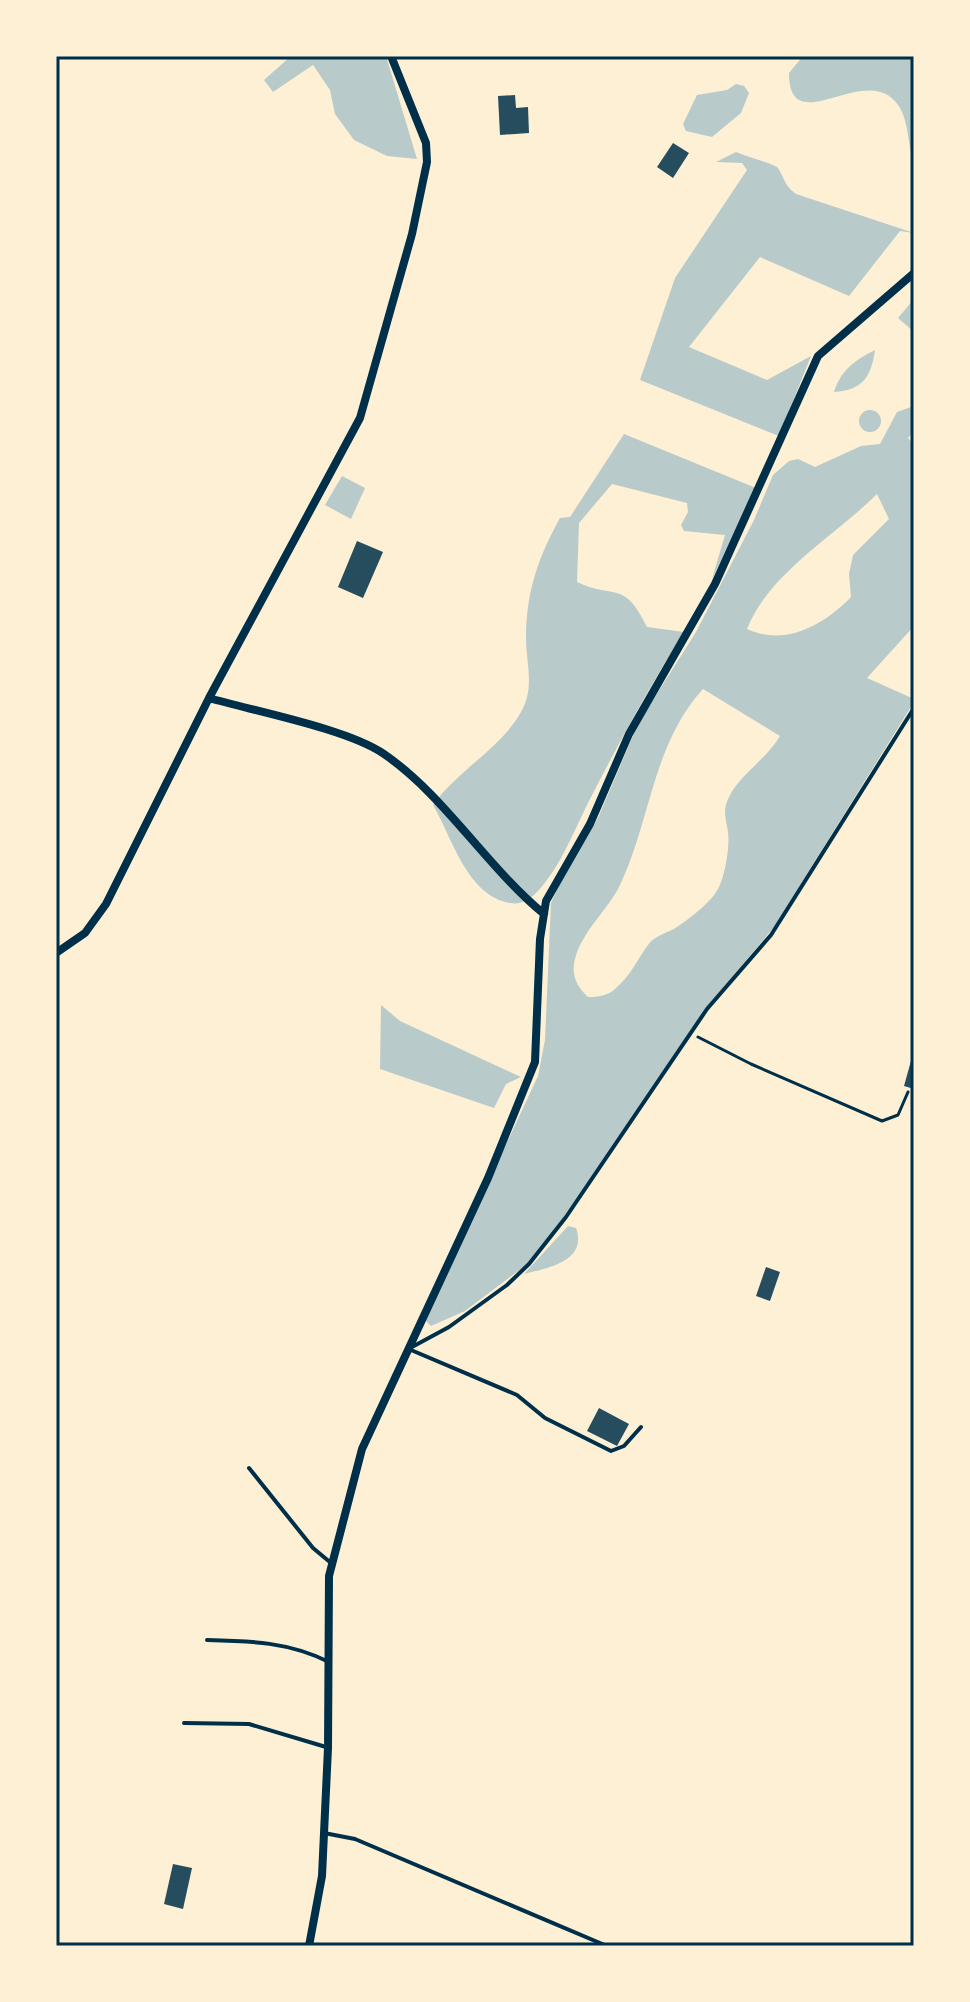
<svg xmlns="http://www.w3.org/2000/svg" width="970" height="2002" font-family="'Archivo Narrow',sans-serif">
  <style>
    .green { fill: #b9caca; fill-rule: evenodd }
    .building { fill: #264d5e }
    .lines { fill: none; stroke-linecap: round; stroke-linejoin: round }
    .path { stroke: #003049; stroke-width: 3 }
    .service { stroke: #003049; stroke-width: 4 }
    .minor { stroke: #003049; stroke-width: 8 }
    .neatline { fill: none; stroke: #003049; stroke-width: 3 }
  </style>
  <rect width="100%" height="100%" fill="#fdf0d5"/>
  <path class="green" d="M 291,56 L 386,56 L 417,159 L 387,156 L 354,140 L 335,114 L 330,90 L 313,65 L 273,92 L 264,80 Z
    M 803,56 L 914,56 L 914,165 C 908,147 909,120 898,105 C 867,59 789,143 789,73 Z
    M 736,84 L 744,86 L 749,93 L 741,113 L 712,137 L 686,131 L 683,124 L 697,95 L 727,90 Z
    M 736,152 C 743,155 776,165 778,168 C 785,179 784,185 796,194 L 914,233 L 900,231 L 849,296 L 760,257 L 689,347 L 767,380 L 811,356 L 779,436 L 640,380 L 675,278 L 747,170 L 742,163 L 716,162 Z
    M 914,299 L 914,332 L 898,318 Z
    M 875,350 C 871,377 863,390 834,392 C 841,370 855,360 875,350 Z
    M 914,406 L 914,431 L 908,438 L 914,445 L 914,626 L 867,678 L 914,699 L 914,702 L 774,927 L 705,1009 L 610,1154 L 530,1262 L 465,1311 L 431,1326 L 426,1321 L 429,1309 L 538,1076 L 545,1040 L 551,903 L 559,885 L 598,818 L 638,724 L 696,632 L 754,520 L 773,475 L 789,461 L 798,459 L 815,467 L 861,446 L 880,444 L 897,412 ZM 877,494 L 889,519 L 853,555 L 849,574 L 851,597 C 824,625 785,647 747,629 C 769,573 835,536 877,494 ZM 703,689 L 780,736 C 766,760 740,774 729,797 C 722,811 726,818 728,832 C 730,847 725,874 719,887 C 712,902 688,920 674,929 C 666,933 653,937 648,945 C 637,960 631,975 616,988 C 608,996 598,997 588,997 C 576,986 571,974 575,959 C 582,931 608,910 620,885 C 651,820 652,745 703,689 Z
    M859 421a11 11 0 1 1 22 0a11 11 0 1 1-22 0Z
    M 624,434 L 756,488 L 712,579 L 725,535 L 684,531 L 681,525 L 688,512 L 687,503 L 612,484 L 579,523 L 577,582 C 615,600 624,579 647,627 L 684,632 C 650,685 620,741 591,797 C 575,828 561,867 537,892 C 529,900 521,905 510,903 C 467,896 452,837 433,805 C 457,771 502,747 521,712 C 536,686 525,661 526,634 C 527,589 539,556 560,518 L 570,517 Z
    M 342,476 L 365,488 L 351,519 L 325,505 Z
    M 381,1005 L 400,1021 L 521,1077 L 506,1084 L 494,1108 L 380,1069 Z
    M 568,1226 L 576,1228 C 588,1262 546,1268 524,1274 Z"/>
  <path class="building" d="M 515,95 L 516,108 L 528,107 L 529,133 L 500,135 L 498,96 Z
    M 673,143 L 689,153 L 673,178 L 657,167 Z
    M 357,541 L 383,552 L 363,598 L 338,587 Z
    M 914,1050 L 914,1089 L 904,1086 Z
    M 766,1267 L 780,1272 L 770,1301 L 756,1296 Z
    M 599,1408 L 629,1424 L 617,1446 L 587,1431 Z
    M 173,1864 L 192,1868 L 183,1909 L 164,1904 Z"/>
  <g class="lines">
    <path class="path" d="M 698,1037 L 751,1064 L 882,1121 L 898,1115 L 908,1092"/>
    <path class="service" d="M 412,1347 L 449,1327 L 507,1285 L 529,1264 L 566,1217 L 707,1009 L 771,935 L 914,708
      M 411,1350 L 517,1395 L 545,1418 L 611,1451 L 624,1446 L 641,1427
      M 249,1468 L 313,1548 L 331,1563
      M 207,1640 C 251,1641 289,1642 329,1662
      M 184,1723 L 249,1724 L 326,1747
      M 324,1833 L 355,1839 L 607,1946"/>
    <path class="minor" d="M 209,698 C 254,711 348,729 384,754 C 444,795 486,866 544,914
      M 56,953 L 85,933 L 106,904 L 209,698 L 360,418 L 412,234 L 427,162 L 426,143 L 391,56
      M 309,1946 L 322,1876 L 328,1748 L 329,1576 L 362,1449 L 488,1178 L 535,1062 L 540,939 L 546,901 L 590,824 L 629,734 L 715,584 L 818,356 L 914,273"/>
  </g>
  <rect width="970" height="2002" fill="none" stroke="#fdf0d5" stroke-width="116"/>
  <rect x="58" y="58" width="854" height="1886" class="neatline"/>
</svg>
